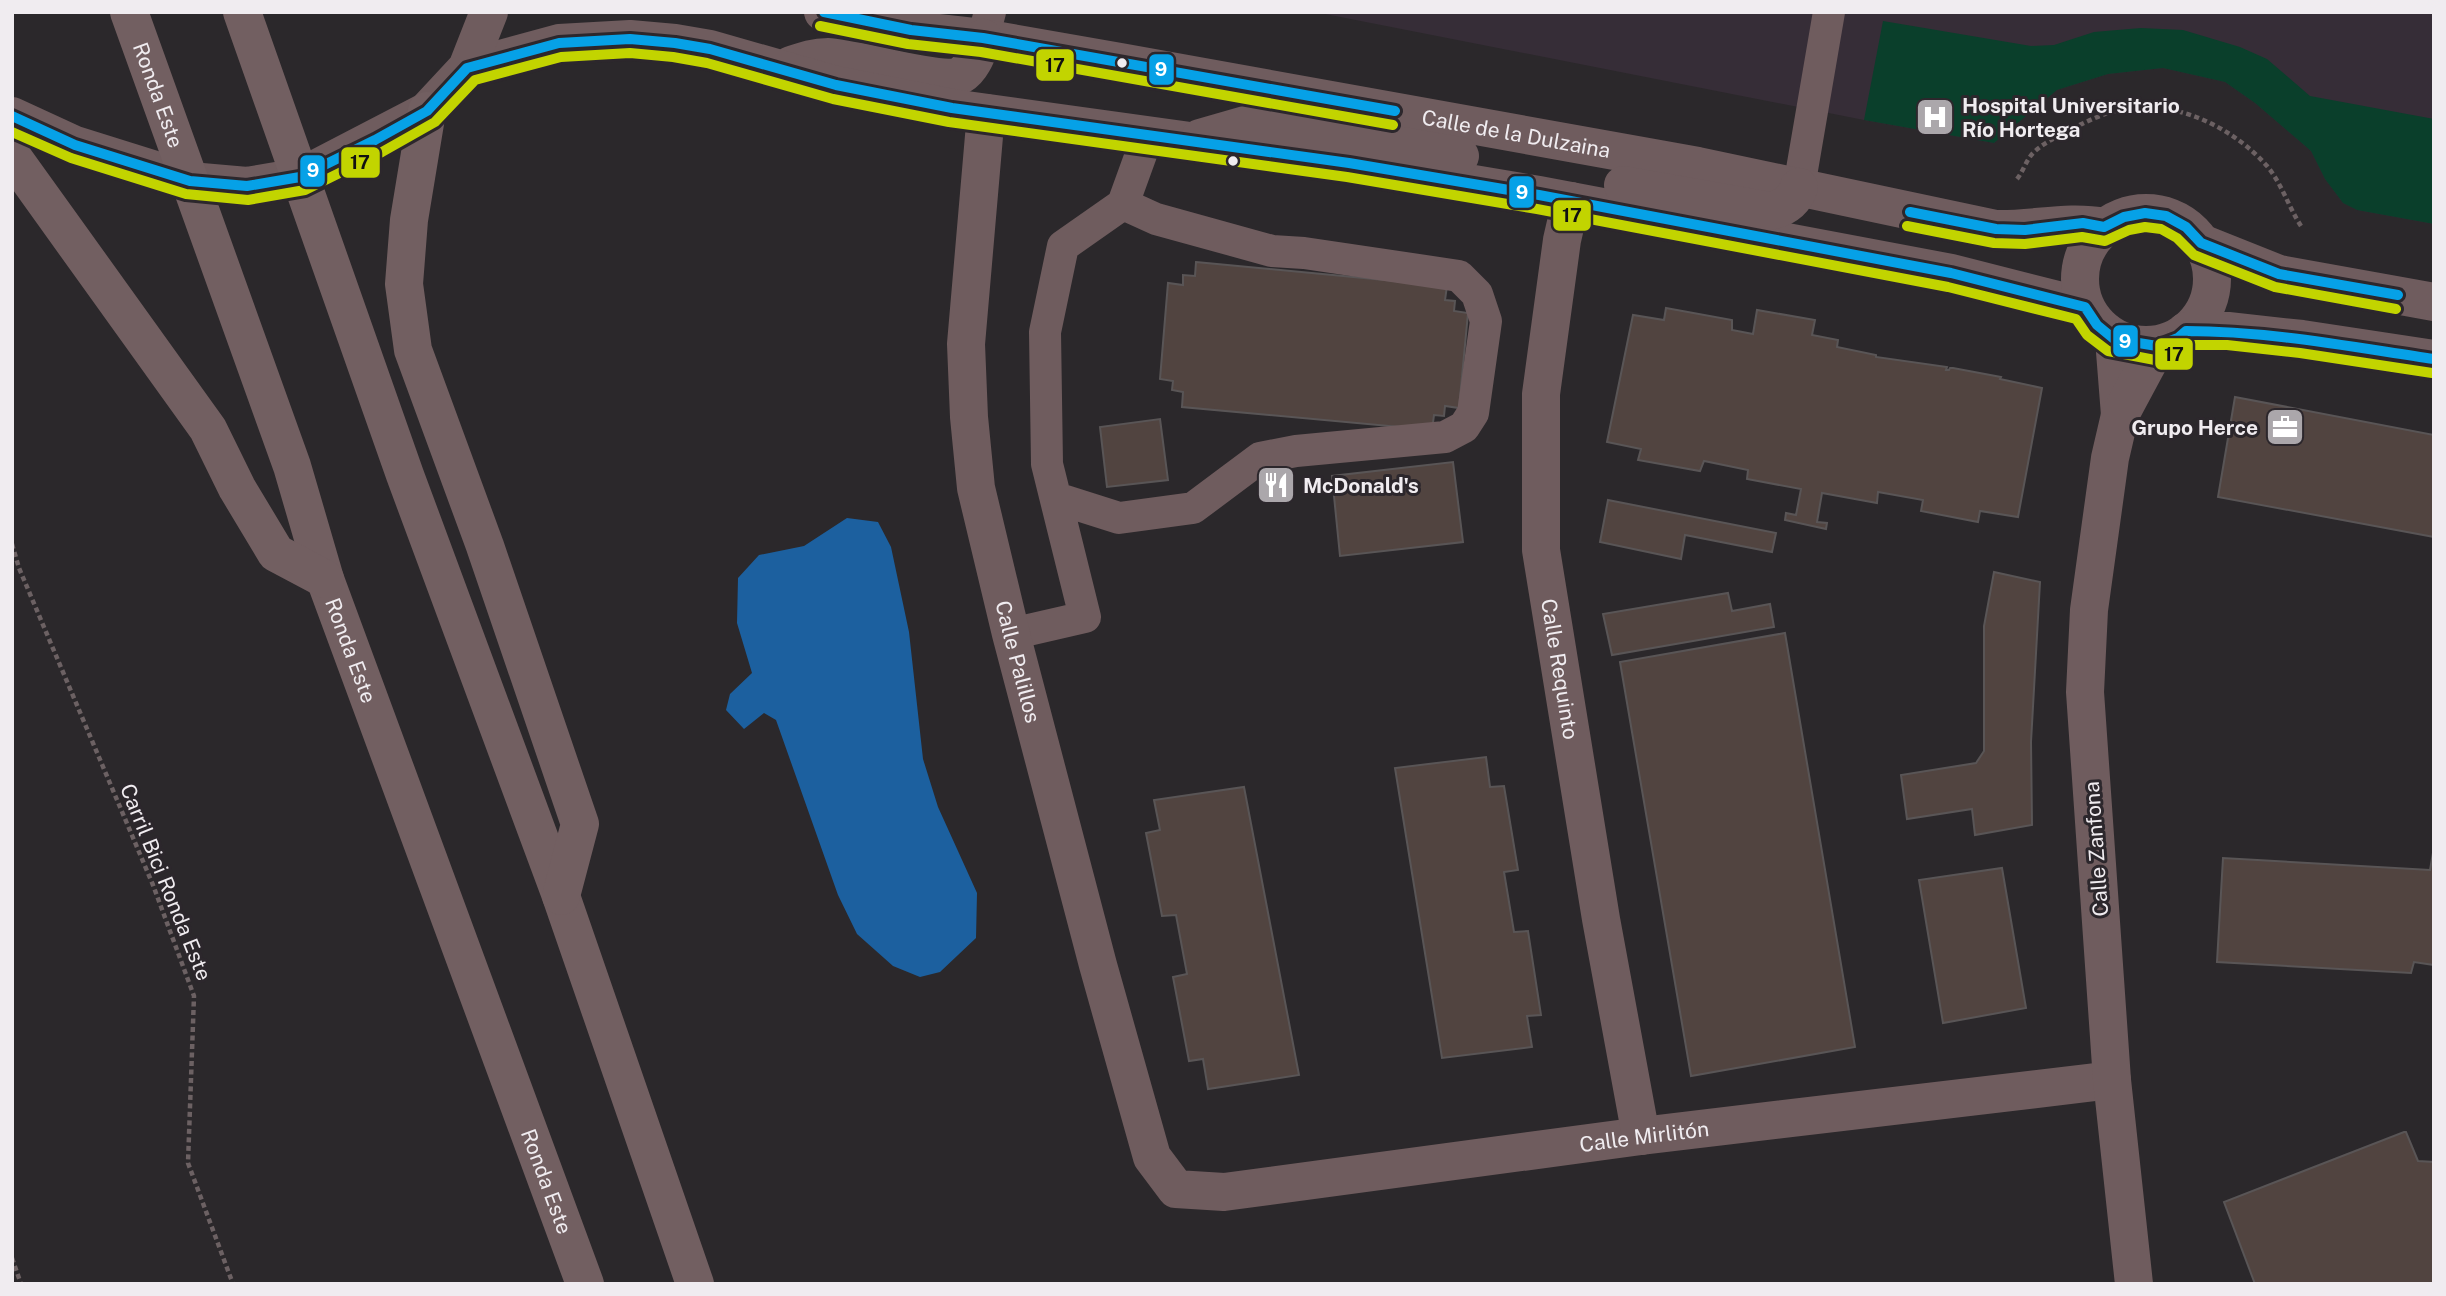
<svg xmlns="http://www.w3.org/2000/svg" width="2446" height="1296" font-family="'Public Sans',sans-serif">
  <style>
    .built { fill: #362d37 }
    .green { fill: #0a3f2b }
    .water { fill: #1c609f }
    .building { fill: #514440; stroke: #595556; stroke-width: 2 }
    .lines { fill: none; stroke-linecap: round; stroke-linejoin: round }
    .path { stroke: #6c6163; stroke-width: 4.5; stroke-dasharray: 5 3.5; stroke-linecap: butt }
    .service { stroke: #6f5c5e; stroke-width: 32 }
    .minor { stroke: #6f5c5e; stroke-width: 38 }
    .tertiary { stroke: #6f5c5e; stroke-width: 38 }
    .trunk { stroke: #725f61; stroke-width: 38 }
    .bus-1-casing { stroke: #2c272c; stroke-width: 16 }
    .bus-2-casing { stroke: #2c272c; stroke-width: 16 }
    .bus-1 { stroke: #06a1e7; stroke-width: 10 }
    .bus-2 { stroke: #c2d400; stroke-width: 10 }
    .bus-dot { fill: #f0ecf0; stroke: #2c272c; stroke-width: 2.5 }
    .labels { text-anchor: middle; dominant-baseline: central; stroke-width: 6; stroke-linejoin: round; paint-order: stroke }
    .street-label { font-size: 21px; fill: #f0ecf0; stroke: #2c272c }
    .poi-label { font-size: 21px; font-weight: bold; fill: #f0ecf0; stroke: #2c272c; text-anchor: start }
    .line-badge { stroke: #2c272c; stroke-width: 2.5 }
    .badge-label { font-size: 19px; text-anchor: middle; font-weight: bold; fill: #fff }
    .pale-badge-label { font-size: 19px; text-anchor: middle; font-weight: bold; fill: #111 }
  </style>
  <rect width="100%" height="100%" fill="#2b282b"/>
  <path class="built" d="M 1315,12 L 2434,12 L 2434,224 L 2357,210 L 2343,203 L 2325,179 L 2311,151 L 2255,103 L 2225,82 L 2163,68 L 2108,74 L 2057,90 L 1994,143 L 1864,120 Z"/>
  <path class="green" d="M 1883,21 L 2031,46 L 2054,45 L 2094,32 L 2141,28 L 2183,30 L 2240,47 L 2267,59 L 2310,96 L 2434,119 L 2434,224 L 2357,210 L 2343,203 L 2325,179 L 2311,151 L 2255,103 L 2225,82 L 2163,68 L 2108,74 L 2057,90 L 1994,143 L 1864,120 Z"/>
  <path class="water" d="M 847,518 L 878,522 L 891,547 L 909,632 L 923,759 L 938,807 L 977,893 L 976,938 L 940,972 L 920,977 L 893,966 L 857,934 L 838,895 L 776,720 L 764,713 L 744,729 L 726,710 L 730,694 L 752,673 L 737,623 L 738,578 L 759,555 L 804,546 Z"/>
  <path class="building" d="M 1196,262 L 1447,286 L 1445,300 L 1455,301 L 1454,311 L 1468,313 L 1459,408 L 1445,406 L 1444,416 L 1434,415 L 1432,430 L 1182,407 L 1183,392 L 1172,390 L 1173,381 L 1160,379 L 1168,283 L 1183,285 L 1183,275 L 1195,276 Z
    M 1666,308 L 1732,320 L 1732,330 L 1753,334 L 1757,310 L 1815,320 L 1812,335 L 1838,340 L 1837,347 L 1876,355 L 1876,357 L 1947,367 L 1946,370 L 1949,370 L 1950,368 L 1953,368 L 2001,377 L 2000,379 L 2042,388 L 2018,517 L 1980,511 L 1978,522 L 1921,511 L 1923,500 L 1878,492 L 1877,503 L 1822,493 L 1817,522 L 1827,523 L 1826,529 L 1785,520 L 1786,513 L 1796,515 L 1801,489 L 1747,479 L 1748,470 L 1704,461 L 1700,471 L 1638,460 L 1641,449 L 1607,442 L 1633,315 L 1664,320 Z
    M 2235,397 L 2434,435 L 2434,537 L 2218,497 Z
    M 1160,419 L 1168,480 L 1107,487 L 1100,427 Z
    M 1453,462 L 1463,542 L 1340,556 L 1332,476 Z
    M 1608,500 L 1776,533 L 1772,552 L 1685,535 L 1681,559 L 1600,542 Z
    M 1994,572 L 2040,582 L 2031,742 L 2032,825 L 1975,835 L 1972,809 L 1907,819 L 1901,775 L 1976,763 L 1984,751 L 1984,626 Z
    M 1728,593 L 1732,611 L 1770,604 L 1774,627 L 1612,655 L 1603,614 Z
    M 1785,633 L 1855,1047 L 1691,1076 L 1620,662 Z
    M 1486,757 L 1490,787 L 1504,786 L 1518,870 L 1504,872 L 1514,932 L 1528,931 L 1541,1015 L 1527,1016 L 1532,1047 L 1442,1058 L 1395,768 Z
    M 1244,787 L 1299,1075 L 1208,1089 L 1203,1059 L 1189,1061 L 1173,977 L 1187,974 L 1176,915 L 1162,916 L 1146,833 L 1160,830 L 1154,800 Z
    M 2434,847 L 2434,965 L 2414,962 L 2411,973 L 2217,962 L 2223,858 L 2430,870 Z
    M 2002,868 L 2026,1008 L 1943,1023 L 1919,880 Z
    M 2404,1132 L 2406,1132 L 2418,1161 L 2434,1162 L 2434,1284 L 2255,1284 L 2224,1202 Z"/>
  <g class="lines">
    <path class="path" d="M 2017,179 C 2024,170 2026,160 2034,152 C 2045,142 2057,137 2070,130 C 2087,121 2106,112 2124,109 C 2175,99 2234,128 2267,166 C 2282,184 2288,206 2301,226
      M 12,544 L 19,568 L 153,885 L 194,996 L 188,1163 L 233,1284
      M 12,1258 L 21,1284"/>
    <path class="service" d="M 983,38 L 990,12
      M 1799,187 L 1829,12
      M 1056,498 L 1119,518 L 1193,508 L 1260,458 L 1296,451 L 1445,437 L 1464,427 L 1473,413 L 1486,321 L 1477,294 L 1459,276 L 1304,253 L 1272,251 L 1156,219 L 1123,204
      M 1011,634 L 1085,617 L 1047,464 L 1045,332 L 1063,246 L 1123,204 L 1148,135"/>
    <g class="minor">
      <path id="s1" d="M 986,113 L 966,344 L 969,417 L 976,488 L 1011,634 L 1098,965 L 1152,1157 L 1176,1189 L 1224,1192 L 1641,1136 L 2112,1080"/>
      <path id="s2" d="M 1571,201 L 1562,240 L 1541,394 L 1541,550 L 1601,919 L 1641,1136"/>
      <path d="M 2114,339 L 2120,415"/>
      <path d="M 2134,1284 L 2112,1080 L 2085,692 L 2089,610 L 2110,458 L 2120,415 L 2157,346"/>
    </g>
    <g class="tertiary">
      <path id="s3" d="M 823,12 L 911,30 L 983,38 L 1120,62 L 1698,166 L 1996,229 C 2033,230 2068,220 2104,227"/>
      <path d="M 791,65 C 803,61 814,57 828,57 C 854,58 943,85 961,75 C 973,68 978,50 983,38"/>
      <path d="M 467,68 L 559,43 L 630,39 L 675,43 L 710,49 L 836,85 L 952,108 L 1349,163 L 1539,195 L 1951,273 L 2085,307"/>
      <path d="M 12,116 L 75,145 L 190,181 L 247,186 L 300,177 L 427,111 L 467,68 L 489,12"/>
      <path d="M 1200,138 L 1259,121 L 1460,156"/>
      <path d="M 1623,185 L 1770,211 C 1785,208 1794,202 1799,187"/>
      <circle cx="2146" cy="279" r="66"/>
      <path d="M 2201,243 L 2279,274 L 2434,302"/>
      <path d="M 2186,331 L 2228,331 L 2302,339 L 2434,359"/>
    </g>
    <g class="trunk">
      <path id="s4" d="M 129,12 L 292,466 L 325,579 L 585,1284"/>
      <path d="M 242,12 L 405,475 L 561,896 L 695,1284"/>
      <path d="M 427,111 L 409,220 L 404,284 L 413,350 L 485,546 L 580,824 L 561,896"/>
      <path d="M 12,156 L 208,429 L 237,488 L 276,553 L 325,579"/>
    </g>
    <g class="bus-1-casing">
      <path id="bus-1" d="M 824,12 L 911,30 L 983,38 L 1395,111
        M 12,116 L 75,145 L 190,181 L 247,186 L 300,177 L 375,140 L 427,111 L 467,68 L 559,43 L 630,39 L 675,43 L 710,49 L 836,85 L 952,108 L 1349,163 L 1539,195 L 1951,273 L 2085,307 L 2097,325 L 2114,339 L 2157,346 L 2178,338 L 2186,331 C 2269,331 2352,347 2434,359
        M 1910,212 L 1996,229 L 2025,230 L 2083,223 L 2104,227 L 2124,217 L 2145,213 L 2166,216 L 2186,227 L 2201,243 L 2279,274 L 2398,295"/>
    </g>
    <g class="bus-2-casing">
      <path id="bus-2" d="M 820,26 L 908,44 L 981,52 L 1393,125
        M 12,132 L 71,158 L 186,194 L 248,200 L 305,190 L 382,152 L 435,122 L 475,80 L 561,57 L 630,53 L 673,57 L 707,63 L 833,99 L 949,122 L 1347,177 L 1537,209 L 1948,287 L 2076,319 L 2087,335 L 2108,351 L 2155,360 L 2183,351 L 2191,345 L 2227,345 L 2300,353 L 2432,373
        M 1907,226 L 1994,243 L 2025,244 L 2082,237 L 2105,241 L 2129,230 L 2145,227 L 2161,229 L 2177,238 L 2194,255 L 2275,287 L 2396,309"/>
    </g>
    <use href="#bus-1" class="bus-1"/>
    <use href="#bus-2" class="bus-2"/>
  </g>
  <defs>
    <g id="hospital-square" transform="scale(2.0125)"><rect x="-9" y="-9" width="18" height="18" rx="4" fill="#aba7ab" stroke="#2c272c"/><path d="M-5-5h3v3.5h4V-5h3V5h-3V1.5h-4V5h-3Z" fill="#fff"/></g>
    <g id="office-square" transform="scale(2.0125)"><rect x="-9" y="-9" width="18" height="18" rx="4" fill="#aba7ab" stroke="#2c272c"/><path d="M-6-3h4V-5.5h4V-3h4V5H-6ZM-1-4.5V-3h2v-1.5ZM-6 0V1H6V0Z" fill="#fff"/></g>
    <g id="restaurant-square" transform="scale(2.0125)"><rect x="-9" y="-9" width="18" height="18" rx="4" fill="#aba7ab" stroke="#2c272c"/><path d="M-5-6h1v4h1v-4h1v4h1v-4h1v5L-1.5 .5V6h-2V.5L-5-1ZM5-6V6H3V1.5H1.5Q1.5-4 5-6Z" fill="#fff"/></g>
  </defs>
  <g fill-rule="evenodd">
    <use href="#hospital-square" x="1935" y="117"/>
    <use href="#office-square" x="2285" y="427"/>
    <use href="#restaurant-square" x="1276" y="485"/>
  </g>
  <g class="bus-dot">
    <circle cx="1122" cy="63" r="6"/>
    <circle cx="1233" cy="161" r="6"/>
  </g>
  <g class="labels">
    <g class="street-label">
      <text stroke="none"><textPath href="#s4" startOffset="88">Ronda Este</textPath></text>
      <text stroke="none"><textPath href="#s3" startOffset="704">Calle de la Dulzaina</textPath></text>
      <text stroke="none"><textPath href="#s4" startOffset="676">Ronda Este</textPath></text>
      <text stroke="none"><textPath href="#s1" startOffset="555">Calle Palillos</textPath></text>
      <text stroke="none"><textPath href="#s2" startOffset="472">Calle Requinto</textPath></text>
      <text transform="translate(2096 849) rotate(-94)">Calle Zanfona</text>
      <text transform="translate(166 882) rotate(68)">Carril Bici Ronda Este</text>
      <text stroke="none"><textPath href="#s1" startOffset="1580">Calle Mirlitón</textPath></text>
      <text stroke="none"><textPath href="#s4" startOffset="1242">Ronda Este</textPath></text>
    </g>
    <g class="poi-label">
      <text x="1962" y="105">Hospital Universitario<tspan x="1962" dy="24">Río Hortega</tspan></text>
      <text x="2258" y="427" text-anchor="end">Grupo Herce</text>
      <text x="1303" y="485">McDonald's</text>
    </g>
  </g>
  <g class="line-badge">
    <rect x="1035" y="48" width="40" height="34" rx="7" fill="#c2d400"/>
    <rect x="1148" y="53" width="27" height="33" rx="7" fill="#06a1e7"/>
    <rect x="340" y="146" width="41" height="33" rx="7" fill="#c2d400"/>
    <rect x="299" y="154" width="27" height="34" rx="7" fill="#06a1e7"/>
    <rect x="1508" y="175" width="27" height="34" rx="7" fill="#06a1e7"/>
    <rect x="1552" y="199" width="40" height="33" rx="7" fill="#c2d400"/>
    <rect x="2112" y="324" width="27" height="34" rx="7" fill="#06a1e7"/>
    <rect x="2154" y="337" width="40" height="34" rx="7" fill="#c2d400"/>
  </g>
  <g class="badge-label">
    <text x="1161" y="76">9</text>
    <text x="313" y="177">9</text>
    <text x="1522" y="199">9</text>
    <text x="2125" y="348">9</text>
  </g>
  <g class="pale-badge-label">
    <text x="1055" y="72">17</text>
    <text x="360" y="169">17</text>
    <text x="1572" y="222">17</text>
    <text x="2174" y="361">17</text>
  </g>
  <rect width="2446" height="1296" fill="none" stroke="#f0ecf0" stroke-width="28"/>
</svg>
